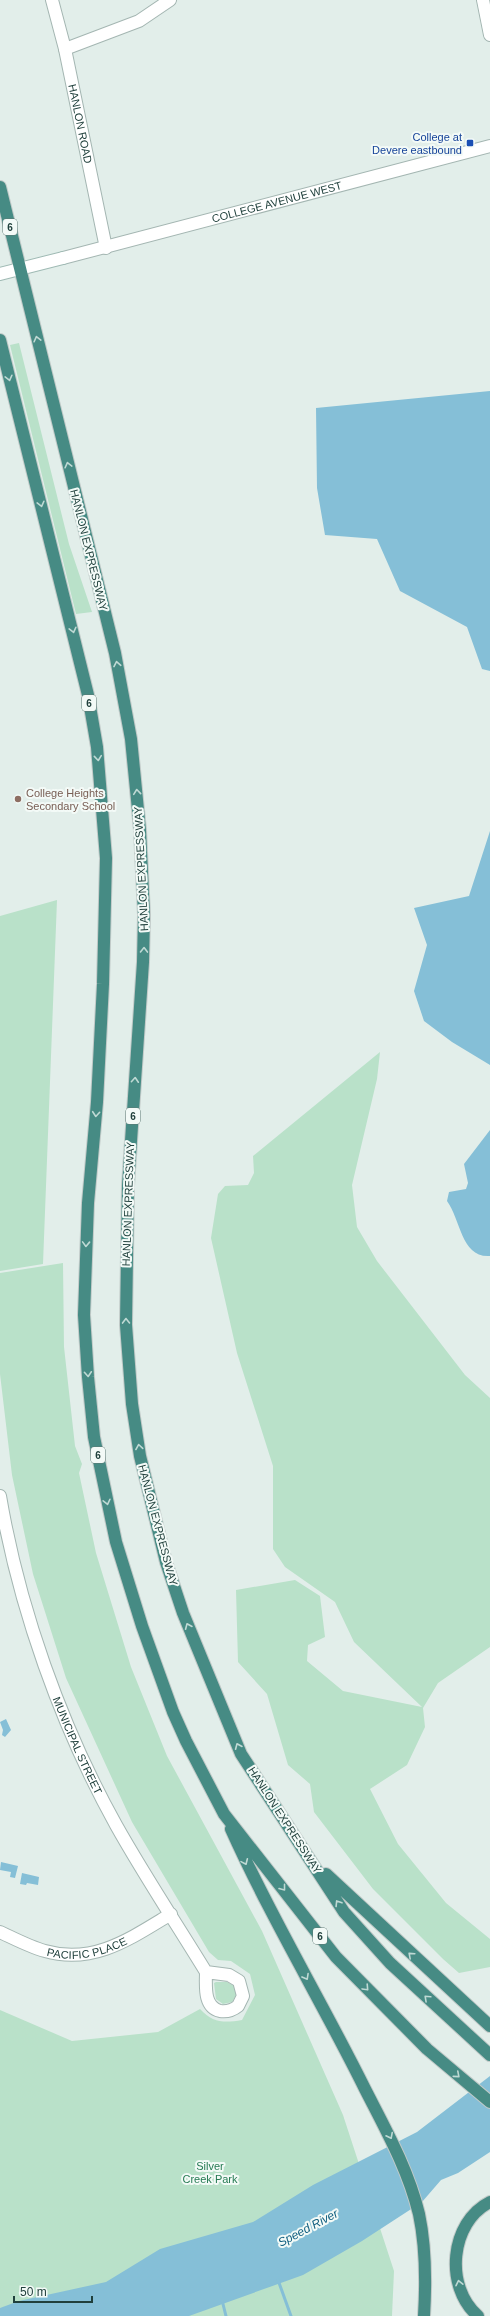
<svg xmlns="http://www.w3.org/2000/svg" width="490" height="2316" font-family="Arial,sans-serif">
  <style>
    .green { fill: #b9e1c9 }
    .water { fill: #85bfd7 }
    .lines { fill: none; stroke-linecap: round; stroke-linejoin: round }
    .stream { stroke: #85bfd7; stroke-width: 3 }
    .minor-casing { stroke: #a4b6b2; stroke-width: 14 }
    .tertiary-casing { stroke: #a4b6b2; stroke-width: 14 }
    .secondary-casing { stroke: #9fbab4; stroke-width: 14 }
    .trunk-casing { stroke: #c1cac8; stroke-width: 14 }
    .minor { stroke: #fff; stroke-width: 12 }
    .tertiary { stroke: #fff; stroke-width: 12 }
    .secondary { stroke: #fff; stroke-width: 12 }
    .trunk { stroke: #468b84; stroke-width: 12 }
    .oneway { stroke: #bfd9d4 }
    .transit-dot { fill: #1a4fb4; stroke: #f3faf7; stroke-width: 1.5 }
    .education-dot { fill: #8d6e63; stroke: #f3faf7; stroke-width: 1.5 }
    .labels { text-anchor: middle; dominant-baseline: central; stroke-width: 4; stroke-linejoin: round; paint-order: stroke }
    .shield { fill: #f3faf7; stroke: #5f7874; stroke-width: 1 }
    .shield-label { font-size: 10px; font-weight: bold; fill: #20403c }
    .street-label { font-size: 11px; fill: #20403c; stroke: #f3faf7 }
    .transit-label { font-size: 11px; fill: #164399; stroke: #f3faf7; text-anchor: end }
    .education-label { font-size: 11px; fill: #785e54; stroke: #f3faf7; text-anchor: start }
    .park-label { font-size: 11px; fill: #267b53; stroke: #f3faf7 }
    .water-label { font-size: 12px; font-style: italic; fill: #146182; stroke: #f3faf7 }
  </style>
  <rect width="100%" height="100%" fill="#e2eeea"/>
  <path class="green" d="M 19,343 L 69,544 L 92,612 L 76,614 L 10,345 Z
    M 57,900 L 43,1264 L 0,1271 L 0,916 Z
    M 380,1052 L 377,1079 L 352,1185 L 357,1227 L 377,1261 L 465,1375 L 490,1398 L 490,1647 L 438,1683 L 423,1708 L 425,1727 L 407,1765 L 370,1789 L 398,1844 L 446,1903 L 490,1939 L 490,1967 L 459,1973 L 443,1959 L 373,1889 L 314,1812 L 310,1784 L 288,1765 L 267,1694 L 238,1662 L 236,1590 L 295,1580 L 320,1596 L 325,1637 L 308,1645 L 307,1661 L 343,1691 L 422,1707 L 354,1642 L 335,1602 L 285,1567 L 273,1549 L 273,1466 L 237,1353 L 211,1238 L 218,1194 L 225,1186 L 248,1185 L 254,1173 L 253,1156 Z
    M 63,1263 L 64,1347 L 75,1446 L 82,1464 L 79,1473 L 96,1553 L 131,1667 L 167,1756 L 262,1931 L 343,2115 L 394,2271 L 392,2316 L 0,2316 L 0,2010 L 72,2041 L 158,2032 L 200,2009 C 213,2023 224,2023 242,2020 L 255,1995 L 250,1974 L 231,1961 L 218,1960 L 209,1952 L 132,1822 L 66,1678 L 33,1574 L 12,1475 L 0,1374 L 0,1273 Z
    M 216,1982 L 227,1982 L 234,1986 L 236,1995 L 232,2002 L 223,2004 L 216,1999 L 214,1983 Z"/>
  <path class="water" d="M 490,391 L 490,671 L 482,669 L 467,627 L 400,591 L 377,539 L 325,535 L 317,488 L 316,408 Z
    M 490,831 L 490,1065 L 452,1042 L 424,1021 L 414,991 L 427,945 L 414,908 L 469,896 Z
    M 490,1130 L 490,1256 C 461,1258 461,1220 447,1201 L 449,1192 L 466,1189 L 468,1183 L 464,1164 Z
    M 6,1719 L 11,1730 L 5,1737 L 2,1735 L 3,1730 L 0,1722 Z
    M 1,1862 L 18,1866 L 15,1878 L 10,1877 L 11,1872 L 0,1870 Z
    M 22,1873 L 39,1877 L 38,1885 L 27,1883 L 26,1885 L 20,1884 Z
    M 490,2076 L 490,2152 L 458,2173 L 441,2180 L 422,2202 L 362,2241 L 303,2275 L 189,2316 L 0,2316 L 0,2308 L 19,2301 L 106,2282 L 160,2249 L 253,2222 L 313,2185 L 417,2132 Z"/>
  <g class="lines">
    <path class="stream" d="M 278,2280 L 291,2316
      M 222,2300 L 226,2316"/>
    <g class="minor-casing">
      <g id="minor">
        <path id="s1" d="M 52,0 L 65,49 L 106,248"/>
        <path d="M 483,0 L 490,35"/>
        <path d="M 65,49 L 139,21 L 170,0"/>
        <path id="s2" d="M 0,1496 C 19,1608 61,1726 116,1825 C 144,1875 176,1923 206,1972 C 206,1985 203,2007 220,2011 C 227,2012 233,2010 238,2006 L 243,1996 L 239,1981 L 229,1975 L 206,1972"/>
        <path id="s3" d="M 0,1932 C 15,1939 30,1947 45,1951 C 94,1965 131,1938 171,1914"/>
      </g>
    </g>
    <g class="tertiary-casing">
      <g id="tertiary">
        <path id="s4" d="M 63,258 L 490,146"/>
      </g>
    </g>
    <g class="secondary-casing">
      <path id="secondary" d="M 0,274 L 63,258"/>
    </g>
    <g class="trunk-casing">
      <path id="trunk" d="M 0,187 L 115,653 L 131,739 L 140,830 L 144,915 L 143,962 L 128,1186 L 126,1325 L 132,1404 L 140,1456 L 166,1562 L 183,1613 L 241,1754 L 344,1912 L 390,1963 L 490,2055
        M 0,340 L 88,695 L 97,747 L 106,858 L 103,984 L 97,1102 L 88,1203 L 84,1315 L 88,1377 L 94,1437 L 116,1542 L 142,1626 L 173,1712 L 186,1741 L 224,1814 L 336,1957 L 427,2049 L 490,2102
        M 231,1829 C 271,1918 322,2002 365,2089 C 386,2130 408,2169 419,2214 C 426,2247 426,2283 424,2316
        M 326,1874 L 490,2026
        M 478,2316 C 444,2287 450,2222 490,2202"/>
    </g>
    <use href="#minor" class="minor"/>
    <use href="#tertiary" class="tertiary"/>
    <use href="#secondary" class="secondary"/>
    <use href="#trunk" class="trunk"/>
  </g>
  <defs><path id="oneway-chevron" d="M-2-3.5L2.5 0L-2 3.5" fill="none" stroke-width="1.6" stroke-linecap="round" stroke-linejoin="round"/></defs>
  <g class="oneway">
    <use href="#oneway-chevron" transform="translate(37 339) rotate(-104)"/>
    <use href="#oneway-chevron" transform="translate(9 378) rotate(76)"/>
    <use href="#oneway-chevron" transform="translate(68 465) rotate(-104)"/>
    <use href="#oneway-chevron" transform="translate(41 504) rotate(76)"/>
    <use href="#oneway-chevron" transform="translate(73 630) rotate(76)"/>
    <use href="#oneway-chevron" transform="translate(117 664) rotate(-101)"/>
    <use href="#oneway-chevron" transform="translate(98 758) rotate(84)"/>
    <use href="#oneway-chevron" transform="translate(137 792) rotate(-96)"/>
    <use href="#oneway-chevron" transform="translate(144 950) rotate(-89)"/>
    <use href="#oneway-chevron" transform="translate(135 1080) rotate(-86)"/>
    <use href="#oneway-chevron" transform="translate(96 1114) rotate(95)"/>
    <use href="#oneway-chevron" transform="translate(86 1244) rotate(92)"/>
    <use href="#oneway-chevron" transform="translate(126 1321) rotate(-91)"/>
    <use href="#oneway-chevron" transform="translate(88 1374) rotate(86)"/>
    <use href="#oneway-chevron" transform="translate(139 1447) rotate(-99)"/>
    <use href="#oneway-chevron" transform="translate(107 1502) rotate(77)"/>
    <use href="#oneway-chevron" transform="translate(188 1626) rotate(-113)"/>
    <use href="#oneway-chevron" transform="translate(238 1746) rotate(-113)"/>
    <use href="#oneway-chevron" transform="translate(245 1862) rotate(66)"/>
    <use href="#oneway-chevron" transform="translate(283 1888) rotate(52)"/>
    <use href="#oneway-chevron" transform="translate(338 1903) rotate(-122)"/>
    <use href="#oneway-chevron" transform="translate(411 1955) rotate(-138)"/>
    <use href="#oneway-chevron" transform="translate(306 1977) rotate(61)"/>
    <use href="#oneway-chevron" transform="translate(366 1988) rotate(47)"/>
    <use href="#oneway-chevron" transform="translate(427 1998) rotate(-137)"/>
    <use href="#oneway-chevron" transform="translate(457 2075) rotate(41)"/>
    <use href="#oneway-chevron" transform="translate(390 2136) rotate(63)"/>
    <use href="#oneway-chevron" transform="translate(459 2283) rotate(-102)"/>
  </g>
  <rect class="transit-dot" x="466" y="139" width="8" height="8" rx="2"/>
  <circle class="education-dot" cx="18" cy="799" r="4"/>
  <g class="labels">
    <g class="shield">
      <rect x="3" y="219" width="14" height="16" rx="3"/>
      <rect x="82" y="695" width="14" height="16" rx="3"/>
      <rect x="126" y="1108" width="14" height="16" rx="3"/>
      <rect x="91" y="1447" width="14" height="16" rx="3"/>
      <rect x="313" y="1928" width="14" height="16" rx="3"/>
    </g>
    <g class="shield-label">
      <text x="10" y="227">6</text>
      <text x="89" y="703">6</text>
      <text x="133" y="1116">6</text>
      <text x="98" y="1455">6</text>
      <text x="320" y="1936">6</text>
    </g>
    <g class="street-label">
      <text stroke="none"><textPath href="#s1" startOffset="127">HANLON ROAD</textPath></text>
      <text stroke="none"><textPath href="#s4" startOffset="221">COLLEGE AVENUE WEST</textPath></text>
      <text transform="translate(89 550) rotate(76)">HANLON EXPRESSWAY</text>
      <text transform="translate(141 869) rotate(-93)">HANLON EXPRESSWAY</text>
      <text transform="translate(128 1204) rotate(-88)">HANLON EXPRESSWAY</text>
      <text transform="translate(158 1525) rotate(75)">HANLON EXPRESSWAY</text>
      <text stroke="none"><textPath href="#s2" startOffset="262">MUNICIPAL STREET</textPath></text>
      <text transform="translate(285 1820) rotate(57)">HANLON EXPRESSWAY</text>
      <text stroke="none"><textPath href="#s3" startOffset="92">PACIFIC PLACE</textPath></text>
    </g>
    <g class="transit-label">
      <text x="462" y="137">College at<tspan x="462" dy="13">Devere eastbound</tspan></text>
    </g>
    <g class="education-label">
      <text x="26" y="793">College Heights<tspan x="26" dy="13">Secondary School</tspan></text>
    </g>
    <g class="park-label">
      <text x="210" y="2166">Silver<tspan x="210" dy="13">Creek Park</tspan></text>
    </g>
    <g class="water-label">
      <text transform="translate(308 2228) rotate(-28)">Speed River</text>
    </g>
  </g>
  <path d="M14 2296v6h78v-6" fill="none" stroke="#20403c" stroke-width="2"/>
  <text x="20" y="2296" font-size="12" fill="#20403c" stroke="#f3faf7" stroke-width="3" paint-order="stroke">50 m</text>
</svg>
